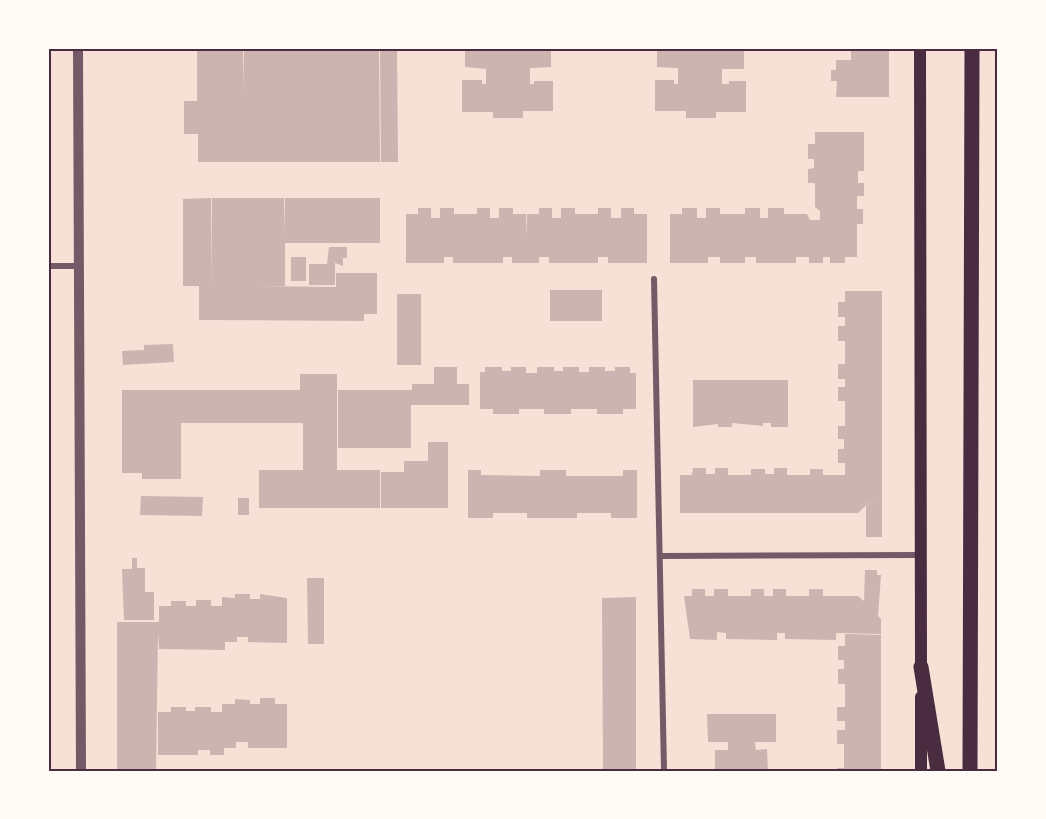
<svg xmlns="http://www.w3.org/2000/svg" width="1046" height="819" font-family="'PT Sans Narrow',sans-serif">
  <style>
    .building { fill: #ccb4b1 }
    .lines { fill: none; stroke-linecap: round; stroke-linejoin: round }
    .minor { stroke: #755966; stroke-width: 6 }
    .tertiary { stroke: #755966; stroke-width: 10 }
    .secondary { stroke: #4a2c40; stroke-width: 12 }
    .primary { stroke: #4a2c40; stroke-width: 15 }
    .neatline { fill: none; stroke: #4a2c40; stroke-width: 2 }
  </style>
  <rect width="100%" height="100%" fill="#f7e1d7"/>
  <path class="building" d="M 197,48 L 243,48 L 244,91 L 244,48 L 379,48 L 380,162 L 198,162 L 198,134 L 184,134 L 184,101 L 197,101 Z
    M 380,48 L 397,48 L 398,162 L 381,162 Z
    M 465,48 L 551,48 L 551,67 L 530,68 L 530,84 L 534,84 L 534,81 L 553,81 L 553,111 L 523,111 L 523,118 L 493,118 L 493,112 L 462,112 L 462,80 L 482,80 L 482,84 L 486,84 L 486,69 L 465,67 Z
    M 657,48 L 744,48 L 744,69 L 722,69 L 722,84 L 729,84 L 729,81 L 746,81 L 746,112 L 716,112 L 716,118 L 686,118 L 686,111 L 655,111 L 655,80 L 674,80 L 674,84 L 678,84 L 678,68 L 657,67 Z
    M 851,48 L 889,48 L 889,97 L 836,97 L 837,81 L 831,81 L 831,70 L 836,70 L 836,60 L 851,60 Z
    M 815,132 L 864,132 L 864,171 L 858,171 L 858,183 L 864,183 L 864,196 L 857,196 L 857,209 L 863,209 L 863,224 L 857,224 L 857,257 L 845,257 L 845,263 L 830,263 L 830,257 L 823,257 L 823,263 L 809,263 L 809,257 L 796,257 L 796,263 L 756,263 L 756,257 L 745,257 L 745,263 L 720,263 L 720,257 L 708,257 L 708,263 L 670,263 L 670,214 L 682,214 L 682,208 L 697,208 L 697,218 L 706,218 L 706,208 L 720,208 L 720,214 L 745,214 L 745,208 L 760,208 L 760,218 L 768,218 L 768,208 L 784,208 L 784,214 L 807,214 L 810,220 L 820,220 L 820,211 L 815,207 L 815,183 L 808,183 L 808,169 L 814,168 L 814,159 L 808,159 L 808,144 L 815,144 Z
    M 211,198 L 211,287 L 212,198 L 284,198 L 285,236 L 285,198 L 380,198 L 380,243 L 285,243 L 285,286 L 250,286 L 336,287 L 336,273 L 377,273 L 377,314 L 364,314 L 364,321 L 199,320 L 199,286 L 183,286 L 183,199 Z
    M 418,208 L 431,208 L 431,218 L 440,218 L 440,208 L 454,208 L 454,214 L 477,214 L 477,208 L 490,208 L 490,218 L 499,218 L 499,208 L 513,208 L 513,214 L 526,214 L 527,238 L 527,214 L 539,214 L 539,208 L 552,208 L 552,218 L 561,218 L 561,208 L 575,208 L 575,214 L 598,214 L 598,208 L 611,208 L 611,218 L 621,218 L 621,208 L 634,208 L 634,214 L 647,214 L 647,263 L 608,263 L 608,257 L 598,257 L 598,263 L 549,263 L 549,257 L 539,257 L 539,263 L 512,263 L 512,257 L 503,257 L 503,263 L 453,263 L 453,257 L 444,257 L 444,263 L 406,263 L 406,214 L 418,214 Z
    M 329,247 L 347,247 L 347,258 L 343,258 L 343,266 L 335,263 L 335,285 L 309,285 L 309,264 L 327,264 Z
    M 291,257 L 306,257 L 306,281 L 291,281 Z
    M 550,290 L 602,290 L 602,321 L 550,321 Z
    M 845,291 L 882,291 L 882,537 L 866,537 L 866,506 L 875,497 L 858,513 L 680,513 L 680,475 L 692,475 L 693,468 L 706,468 L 706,474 L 715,474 L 715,468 L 728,468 L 728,475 L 751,475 L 751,469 L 765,469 L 765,474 L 774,474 L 774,468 L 787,468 L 787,475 L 810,475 L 810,469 L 823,469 L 823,475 L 845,475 L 845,463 L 838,463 L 838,449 L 844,449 L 844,439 L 838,439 L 838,426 L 845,426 L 845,401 L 838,401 L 838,387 L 845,387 L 845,379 L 838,379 L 838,364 L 845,364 L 845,341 L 838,341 L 838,326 L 845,326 L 845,317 L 838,317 L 838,302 L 845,302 Z
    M 397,294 L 421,294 L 421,365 L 397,365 Z
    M 173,344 L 174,362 L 123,365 L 122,351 L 144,350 L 144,345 Z
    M 434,367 L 457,367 L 457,384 L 469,384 L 469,405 L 411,405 L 411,448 L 338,448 L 338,390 L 412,390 L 412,384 L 434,384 Z
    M 485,367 L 502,367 L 502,371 L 511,371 L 511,367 L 526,367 L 526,373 L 537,373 L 537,367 L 554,367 L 554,371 L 563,371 L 563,367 L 579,367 L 579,372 L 589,372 L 589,367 L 605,367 L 605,371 L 615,371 L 615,367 L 630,367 L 630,373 L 636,373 L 636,409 L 623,409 L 623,414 L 597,414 L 597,409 L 571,409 L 571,414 L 544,414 L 544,409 L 519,409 L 519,414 L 493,414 L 493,409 L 480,409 L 480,372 L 485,372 Z
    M 300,374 L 337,374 L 337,470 L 380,470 L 380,508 L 259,508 L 259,470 L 303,470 L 303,423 L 181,423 L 181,479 L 142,479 L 142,473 L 122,473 L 122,390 L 300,390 Z
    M 693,380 L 788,380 L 788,427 L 771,427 L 771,423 L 763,423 L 763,426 L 732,423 L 732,427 L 718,427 L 718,424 L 693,427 Z
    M 428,442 L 448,442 L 448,508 L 381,508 L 381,472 L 404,472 L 404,461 L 428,461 Z
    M 468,470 L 481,470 L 481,475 L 540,476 L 540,470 L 566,470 L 566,476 L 623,476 L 623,470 L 637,470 L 637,518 L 611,518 L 611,513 L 577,513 L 577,518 L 527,518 L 527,513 L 493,513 L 493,518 L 468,518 Z
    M 141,496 L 203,497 L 202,516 L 140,515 Z
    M 238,498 L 249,498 L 249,515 L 238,515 Z
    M 132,558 L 137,558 L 137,568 L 145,568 L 145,592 L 154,592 L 154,620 L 124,620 L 122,569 L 132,569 Z
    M 865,570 L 877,570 L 877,575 L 881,575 L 878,616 L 881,619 L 881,634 L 836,633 L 836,640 L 785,639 L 785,633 L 777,633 L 777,640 L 726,639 L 726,633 L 717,632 L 717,640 L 690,639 L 684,596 L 692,596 L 692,589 L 705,589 L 705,596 L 714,596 L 714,589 L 728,589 L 728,596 L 751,596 L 751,589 L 764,589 L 764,596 L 773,596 L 773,589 L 786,589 L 786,596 L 809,596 L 809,589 L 823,589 L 823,596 L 858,596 L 864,601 Z
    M 307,578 L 324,578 L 324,644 L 308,644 Z
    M 235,594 L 250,594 L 250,599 L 260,599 L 260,594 L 287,598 L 287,643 L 248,642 L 248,637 L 237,637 L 237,642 L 225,642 L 225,650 L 159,649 L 158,631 L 156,771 L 117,771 L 117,622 L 159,622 L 159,606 L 171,606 L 171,601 L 186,601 L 186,606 L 196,606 L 196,600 L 211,600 L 211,606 L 222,606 L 222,597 L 235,598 Z
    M 636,597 L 636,771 L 603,771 L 602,598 Z
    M 845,634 L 881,635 L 881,771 L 837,771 L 837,768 L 844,768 L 844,744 L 837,744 L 837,730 L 845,730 L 845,721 L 837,721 L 837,707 L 845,707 L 845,684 L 838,684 L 838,669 L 844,669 L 844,660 L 838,660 L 838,646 L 845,646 Z
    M 260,698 L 275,698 L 275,704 L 287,704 L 287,748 L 248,748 L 248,742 L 236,742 L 236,748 L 224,748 L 224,755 L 210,755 L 210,750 L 198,750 L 198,755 L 158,755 L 158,712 L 171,712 L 171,707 L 186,707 L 186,711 L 195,711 L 195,707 L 211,707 L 211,712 L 222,712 L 222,704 L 235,704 L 235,699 L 250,700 L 250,704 L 260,704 Z
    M 707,714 L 776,714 L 776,742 L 755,742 L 756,750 L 767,749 L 768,771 L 715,771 L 715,750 L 728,750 L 728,742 L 708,742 Z"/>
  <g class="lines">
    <path class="minor" d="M 48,266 L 79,266
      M 654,279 L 664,771
      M 660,556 L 920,555"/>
    <path class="tertiary" d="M 78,48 L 81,771"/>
    <path class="secondary" d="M 920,48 L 921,674
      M 921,697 L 921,771"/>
    <path class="primary" d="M 921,667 L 938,771
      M 970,771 L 972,48"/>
  </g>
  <rect width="1046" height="819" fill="none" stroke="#fffaf5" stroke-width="99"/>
  <rect x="50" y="50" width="946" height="720" class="neatline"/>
</svg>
